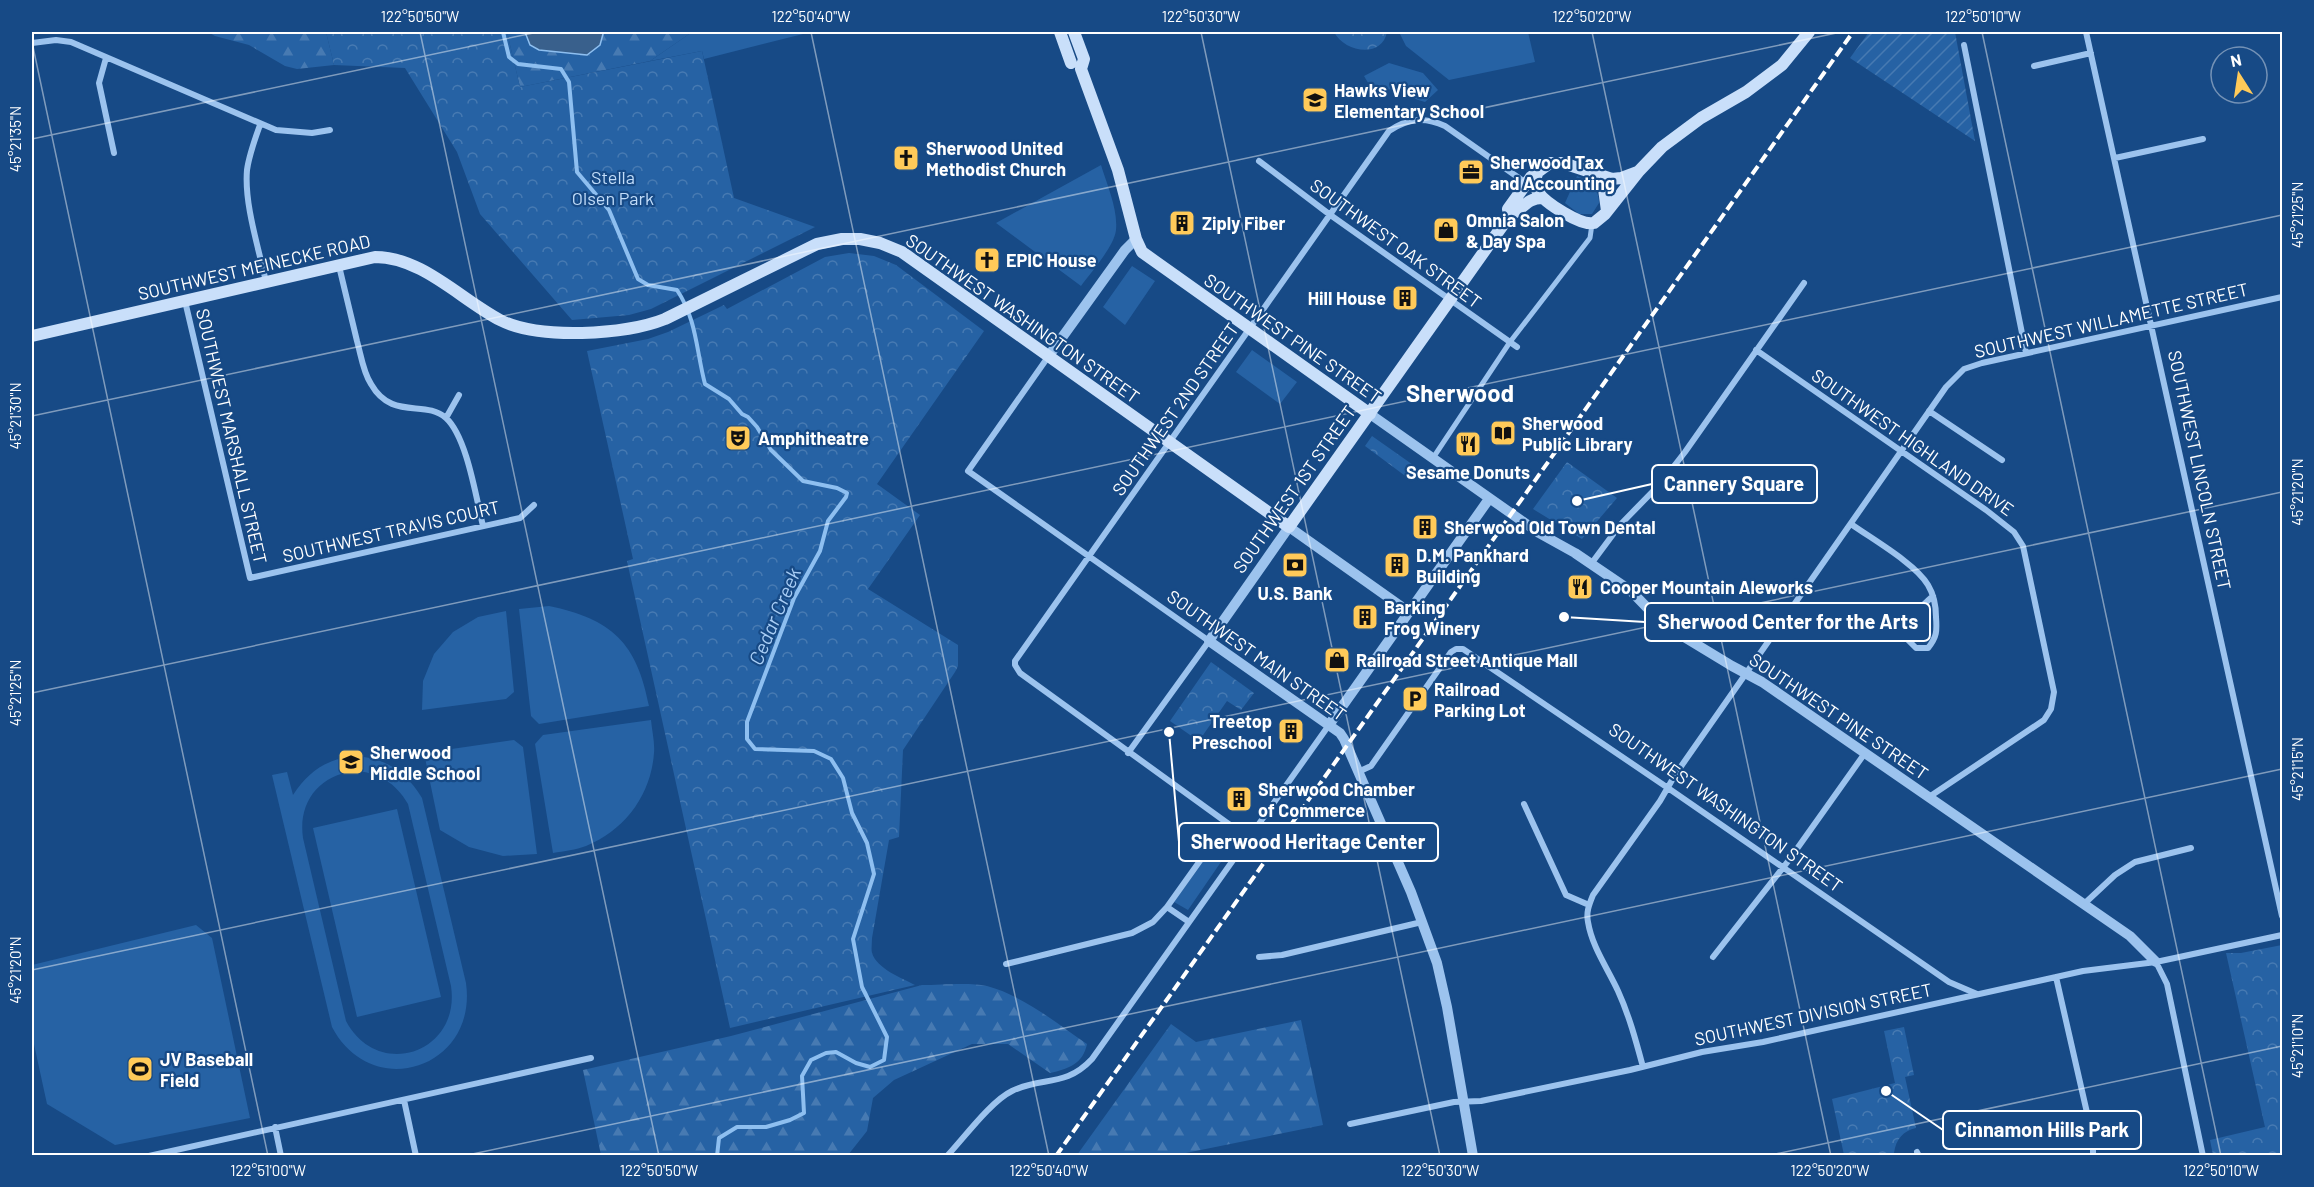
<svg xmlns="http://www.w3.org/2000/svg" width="2314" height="1187" font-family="Barlow,sans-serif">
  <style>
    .grass { fill: #2662a4; fill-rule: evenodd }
    .forest { fill: url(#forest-firs) }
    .park { fill: url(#park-crowns) }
    .garden { fill: url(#garden-furrows) }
    .water { fill: #39608c; stroke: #8ebff0; stroke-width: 1.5 }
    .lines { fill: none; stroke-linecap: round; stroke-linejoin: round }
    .stream { stroke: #8ebff0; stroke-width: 4 }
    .pedestrian { stroke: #9cc3ee; stroke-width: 5 }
    .minor { stroke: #9cc3ee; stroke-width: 6 }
    .tertiary { stroke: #9cc3ee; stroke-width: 10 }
    .secondary { stroke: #c9dffa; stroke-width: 12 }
    .rail { stroke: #fff; stroke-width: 4; stroke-dasharray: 10 4.5; stroke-linecap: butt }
    .ticks { fill: none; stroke: #fff; stroke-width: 1.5; stroke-opacity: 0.45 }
    .labels { text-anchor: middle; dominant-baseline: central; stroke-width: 4.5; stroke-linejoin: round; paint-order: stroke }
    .poi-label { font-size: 18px; font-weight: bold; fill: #fff; stroke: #174a86; text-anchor: start }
    .park-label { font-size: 18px; fill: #c2ddfa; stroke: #174a86 }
    .street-label { font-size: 18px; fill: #fff; stroke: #174a86 }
    .water-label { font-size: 20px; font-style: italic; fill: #a8cdf5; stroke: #174a86 }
    .district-label { font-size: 24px; font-weight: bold; fill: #fff; stroke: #174a86 }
    .leader { fill: none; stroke: #fff; stroke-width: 2 }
    .callout-dot { fill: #fff; stroke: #174a86; stroke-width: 2 }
    .callout { fill: #174a86; stroke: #fff; stroke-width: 2 }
    .callout-label { font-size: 20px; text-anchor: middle; font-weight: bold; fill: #fff }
    .neatline { fill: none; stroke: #fff; stroke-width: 2 }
    .ticks-label { font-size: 15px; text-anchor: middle; fill: #fff }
  </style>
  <defs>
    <pattern id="forest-firs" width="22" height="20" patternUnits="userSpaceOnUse" patternTransform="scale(1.5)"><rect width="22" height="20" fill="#2662a4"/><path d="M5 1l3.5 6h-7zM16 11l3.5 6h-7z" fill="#477ab2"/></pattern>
    <pattern id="park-crowns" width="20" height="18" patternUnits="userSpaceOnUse" patternTransform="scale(1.5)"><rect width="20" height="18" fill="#2662a4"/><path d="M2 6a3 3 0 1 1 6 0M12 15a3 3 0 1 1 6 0" fill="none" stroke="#477ab2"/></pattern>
    <pattern id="garden-furrows" width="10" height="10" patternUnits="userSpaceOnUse" patternTransform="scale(1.5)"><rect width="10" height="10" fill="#2662a4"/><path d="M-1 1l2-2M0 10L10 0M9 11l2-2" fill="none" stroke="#477ab2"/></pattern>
  </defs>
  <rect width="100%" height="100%" fill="#174a86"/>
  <path class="grass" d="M 692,32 L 811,32 L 704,59 L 702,51 L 650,61 Z
    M 1399,32 L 1528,32 L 1535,62 L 1449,80 L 1406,46 Z
    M 1389,63 L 1423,73 L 1438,90 L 1425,102 C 1404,97 1396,84 1373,91 L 1364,76 Z
    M 1101,165 C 1107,185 1118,209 1116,230 C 1114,247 1091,272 1081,286 L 996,223 Z
    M 1577,176 C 1590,181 1599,188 1599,203 L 1592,214 L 1579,214 L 1565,203 Z
    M 1132,266 L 1155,281 L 1125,325 L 1103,307 Z
    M 1252,350 L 1297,382 L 1280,404 L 1236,372 Z
    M 549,606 C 612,619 637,643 649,706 L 539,724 L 531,716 L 519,609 Z
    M 506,611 L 514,692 L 506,699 L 422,710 L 423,681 L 434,654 L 453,632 L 478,617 Z
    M 651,720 C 652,731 655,743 654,753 C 651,795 625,830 586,846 C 576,850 564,851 553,853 L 535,744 L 543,735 Z
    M 514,740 L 523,747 L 537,854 L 503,856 L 469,847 L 440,830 L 424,753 Z
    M 353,756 C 384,757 406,771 422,798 L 466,983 C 478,1068 372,1103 332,1027 L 272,775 L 287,772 L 293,795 C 308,772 325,760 353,756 ZM 354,771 C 378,772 396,783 408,804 L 451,986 C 461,1053 378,1081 346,1021 L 303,838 C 298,803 318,776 354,771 Z
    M 397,809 L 441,997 L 357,1017 L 313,828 Z
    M 1227,833 L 1233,838 L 1234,843 L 1188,910 L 1174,902 L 1221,837 Z
    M 196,925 L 212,938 L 250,1118 L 115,1145 L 47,1104 L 32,1035 L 32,965 Z"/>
  <path class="forest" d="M 208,32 L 326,32 L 334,65 L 297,69 L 285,66 L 249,45 L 215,36 Z
    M 507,32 L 692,32 L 650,61 L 520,87 Z
    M 922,985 C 941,985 969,982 987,986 C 1024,996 1056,1023 1087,1044 C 1083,1064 1068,1069 1050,1073 L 1008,1044 L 972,1044 L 894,1080 L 873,1098 L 867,1131 L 848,1155 L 601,1155 L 583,1070 L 731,1036 Z
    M 1301,1020 L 1323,1125 L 1176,1155 L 1077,1155 L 1171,1024 L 1196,1042 Z"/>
  <path class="park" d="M 326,32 L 507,32 L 520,87 L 702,51 L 734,198 L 815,227 L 651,309 L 629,315 L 572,320 L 480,214 L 457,152 L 405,68 L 334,65 Z
    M 1334,32 L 1387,32 C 1382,59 1344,52 1334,32 Z
    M 849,253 L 874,256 L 896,265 L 984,331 L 877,484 L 920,515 L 868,589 L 958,645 L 958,666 L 955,672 L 903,750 L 899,837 L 889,840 L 872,938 C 872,943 871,949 872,953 C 877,969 902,978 915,985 L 730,1028 L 627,561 L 633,559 L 587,351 L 648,339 L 668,332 L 724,305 L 727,309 L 825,257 Z
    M 1372,436 L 1416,467 L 1408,478 L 1365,446 Z
    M 1567,462 L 1617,498 L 1582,539 L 1533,509 Z
    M 1211,662 L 1254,693 L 1241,710 L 1227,701 L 1203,735 L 1193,737 L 1170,721 Z
    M 2282,945 L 2282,1155 L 2213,1155 L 2210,1140 L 2265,1127 L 2226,953 L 2241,953 Z
    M 1904,1027 L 1914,1075 L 1905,1077 L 1916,1128 C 1903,1131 1896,1139 1894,1153 L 1882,1155 L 1844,1155 L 1832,1099 L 1895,1083 L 1884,1031 Z"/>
  <path class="garden" d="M 1869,32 L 1955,32 L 1975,141 L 1850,58 Z"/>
  <path class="water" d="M 525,32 L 602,32 L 603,34 L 600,45 L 587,55 L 539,50 L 530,45 Z"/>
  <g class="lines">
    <path class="stream" d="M 503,32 L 509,57 L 518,64 L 561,69 L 569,82 L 577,172 L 609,210 L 638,279 L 648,285 L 677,290 C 697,320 696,350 705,384 L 729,399 L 742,414 L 748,417 L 757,427 L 771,450 L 803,481 L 837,488 L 847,493 L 846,497 L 828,521 L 820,551 L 794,598 L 747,722 L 747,739 L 755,749 L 814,751 L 831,759 L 843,778 L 852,813 L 867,843 L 874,874 L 853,939 L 862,987 L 887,1037 L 884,1060 L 870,1067 L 856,1063 L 836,1052 L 826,1053 L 811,1060 L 802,1076 L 804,1113 L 790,1120 L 766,1127 L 737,1127 L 719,1138 L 717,1156"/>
    <path class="pedestrian" d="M 1433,458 L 1510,342 L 1590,238 L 1592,224"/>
    <path class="minor" d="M 2086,32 L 2282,916
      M 32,43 L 56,40 L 71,42 L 276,130 L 312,133 L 330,130
      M 1964,45 L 2026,353
      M 106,58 L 99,83 L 114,153
      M 2034,66 L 2091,53
      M 260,125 C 255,139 249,155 247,170 C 244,204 259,249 266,282
      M 2115,158 L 2203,139
      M 1259,161 L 1329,214 L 1517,347
      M 339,266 C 345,291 351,316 357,341 C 361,355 363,372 371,384 C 392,421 425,399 446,418 C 467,437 476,498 483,526
      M 185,301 L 250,578 L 520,518 L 534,505
      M 1756,350 L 1986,510 L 2014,532 L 2023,546 L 2054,692 L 2051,709 L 2044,720 L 1929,797
      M 1048,357 L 968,471 L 1209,641 L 1128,753
      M 1929,411 L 2002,460
      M 446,418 L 459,395
      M 1851,524 C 1872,539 1916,564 1928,585 C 1934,595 1936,607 1936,617 C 1937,631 1937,637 1928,648 L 1916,648 L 1908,640 C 1905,619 1918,610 1933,596
      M 1591,564 L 1620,525 L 1660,484 L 1685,452 L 1804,283
      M 1358,772 L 1371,766 L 1451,652 L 1456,649 L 1463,649 L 1668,788 L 1949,982 L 1977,994
      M 1524,804 L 1566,895 L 1589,905
      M 1248,838 L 1020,673 L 1015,665 L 1015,661 L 1389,131 C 1408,118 1425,117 1445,126 L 1526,183
      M 2084,904 L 2115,875 L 2135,862 L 2191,848
      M 1167,907 L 1227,823
      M 1259,957 L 1282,955 L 1422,922
      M 1713,957 L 1789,860 L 1865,753
      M 2156,962 L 2167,984 L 2203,1156
      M 1006,964 L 1132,933 L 1153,922 L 1167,907 L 1189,922
      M 2056,977 L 2093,1139 L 2093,1156
      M 1643,1067 C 1636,1041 1629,1015 1618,991 C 1608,969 1592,947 1588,922 C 1586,912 1589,905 1593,895 L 1660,801 L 1675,775 L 1946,387 L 1964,369 L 1982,363 L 2282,297
      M 404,1100 L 416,1156
      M 1350,1124 L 1454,1102 L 1481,1101 L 1630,1070 L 1702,1052 L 1763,1042 L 2083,971 L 2156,962 L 2282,935
      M 275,1127 L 281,1156
      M 1917,1152 L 1919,1156
      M 149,1156 L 591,1058
      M 947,1156 C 964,1138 991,1101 1012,1091 C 1042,1076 1065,1088 1092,1059 L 1329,725"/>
    <path class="tertiary" d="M 1048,357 L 1125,250 L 1136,239
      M 1370,414 L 1539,533 L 1575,553 L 1631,591 L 1659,620 L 1671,629 L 1732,666 L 1762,682 L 2130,936 L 2156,962
      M 1409,612 L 1289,527 L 1209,641 L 1340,733 L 1344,739 L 1411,892 L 1437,963 L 1447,1007 L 1473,1156
      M 1329,725 L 1489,499"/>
    <path class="secondary" d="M 1060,32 L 1071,63
      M 1074,32 L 1084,59 L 1081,69 L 1118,170 L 1136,239 L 1142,252 L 1370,414
      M 1537,174 C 1534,180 1535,186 1538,192 C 1545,203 1581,226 1594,223 L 1605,214 L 1639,171 L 1662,147 L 1701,118 L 1746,92 L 1782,65 L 1809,32
      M 1593,174 L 1604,189 L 1607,211
      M 1510,215 L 1508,209 L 1531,177 L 1550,163 L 1563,163 L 1612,179 L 1621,178 L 1637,172
      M 32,336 L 375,257 C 422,257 460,299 500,320 C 539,340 625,335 665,319 L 817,244 L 842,239 L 860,239 L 880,243 L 902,252 L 1289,527 L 1510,215 C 1523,210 1526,198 1542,198"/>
    <path class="rail" d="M 1056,1156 L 1853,32"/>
  </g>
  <path class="ticks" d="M 420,32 L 659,1156M 811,32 L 1049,1156M 1201,32 L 1440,1156M 1592,32 L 1831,1156M 1982,32 L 2221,1156M 32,42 L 268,1156M 32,139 L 538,32M 32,416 L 1841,32M 32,693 L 2282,215M 32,970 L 2282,492M 463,1156 L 2282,769M 1766,1156 L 2282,1046"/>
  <defs>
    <g id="school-square" transform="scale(1.35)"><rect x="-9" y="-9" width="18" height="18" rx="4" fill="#ffca59" stroke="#174a86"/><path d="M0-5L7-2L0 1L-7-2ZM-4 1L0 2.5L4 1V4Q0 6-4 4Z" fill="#111"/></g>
    <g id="church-square" transform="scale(1.35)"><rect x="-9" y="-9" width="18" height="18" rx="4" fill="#ffca59" stroke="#174a86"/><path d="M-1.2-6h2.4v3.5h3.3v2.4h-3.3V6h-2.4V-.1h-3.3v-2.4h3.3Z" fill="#111"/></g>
    <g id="office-square" transform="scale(1.35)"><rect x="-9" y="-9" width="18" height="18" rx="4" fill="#ffca59" stroke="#174a86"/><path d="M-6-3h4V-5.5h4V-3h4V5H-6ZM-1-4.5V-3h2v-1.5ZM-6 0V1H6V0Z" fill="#111"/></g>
    <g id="building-square" transform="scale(1.35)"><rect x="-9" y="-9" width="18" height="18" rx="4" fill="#ffca59" stroke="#174a86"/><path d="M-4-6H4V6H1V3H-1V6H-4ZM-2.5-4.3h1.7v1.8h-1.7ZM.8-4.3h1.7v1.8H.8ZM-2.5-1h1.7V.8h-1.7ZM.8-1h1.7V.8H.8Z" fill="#111"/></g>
    <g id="shop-square" transform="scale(1.35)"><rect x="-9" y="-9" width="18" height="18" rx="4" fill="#ffca59" stroke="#174a86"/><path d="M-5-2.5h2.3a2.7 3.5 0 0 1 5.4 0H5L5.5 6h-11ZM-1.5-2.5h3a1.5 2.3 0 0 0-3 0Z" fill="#111"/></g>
    <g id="library-square" transform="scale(1.35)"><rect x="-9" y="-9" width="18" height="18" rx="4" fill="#ffca59" stroke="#174a86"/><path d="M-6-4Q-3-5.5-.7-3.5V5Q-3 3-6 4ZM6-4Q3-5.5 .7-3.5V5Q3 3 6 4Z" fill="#111"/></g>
    <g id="theatre-square" transform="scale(1.35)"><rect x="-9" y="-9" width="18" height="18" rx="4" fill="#ffca59" stroke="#174a86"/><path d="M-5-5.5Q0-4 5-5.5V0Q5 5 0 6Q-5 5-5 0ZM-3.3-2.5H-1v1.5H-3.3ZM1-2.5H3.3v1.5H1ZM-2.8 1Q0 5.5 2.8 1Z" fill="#111"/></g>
    <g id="restaurant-square" transform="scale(1.35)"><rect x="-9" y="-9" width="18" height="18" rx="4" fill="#ffca59" stroke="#174a86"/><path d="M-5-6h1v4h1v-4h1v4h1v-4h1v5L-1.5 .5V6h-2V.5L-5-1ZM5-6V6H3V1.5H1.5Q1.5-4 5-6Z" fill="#111"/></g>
    <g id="bank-square" transform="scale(1.35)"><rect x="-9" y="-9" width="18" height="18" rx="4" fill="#ffca59" stroke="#174a86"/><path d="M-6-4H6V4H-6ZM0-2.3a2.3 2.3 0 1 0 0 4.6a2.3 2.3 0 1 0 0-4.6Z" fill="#111"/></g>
    <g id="parking-square" transform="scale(1.35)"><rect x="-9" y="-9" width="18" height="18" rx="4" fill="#ffca59" stroke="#174a86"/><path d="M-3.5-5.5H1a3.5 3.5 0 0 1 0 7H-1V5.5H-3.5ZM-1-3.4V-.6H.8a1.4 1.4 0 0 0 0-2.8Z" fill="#111"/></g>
    <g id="stadium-square" transform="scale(1.35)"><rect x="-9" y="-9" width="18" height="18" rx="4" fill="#ffca59" stroke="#174a86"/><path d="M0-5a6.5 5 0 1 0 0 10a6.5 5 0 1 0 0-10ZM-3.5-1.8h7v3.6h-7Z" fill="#111"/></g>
  </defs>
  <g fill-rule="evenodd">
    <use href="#school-square" x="1315" y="100"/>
    <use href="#church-square" x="906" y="158"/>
    <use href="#office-square" x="1471" y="172"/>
    <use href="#building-square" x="1182" y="223"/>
    <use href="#shop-square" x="1446" y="230"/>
    <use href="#church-square" x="987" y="260"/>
    <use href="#building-square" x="1405" y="298"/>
    <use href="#library-square" x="1503" y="433"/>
    <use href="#theatre-square" x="738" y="438"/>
    <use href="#restaurant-square" x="1468" y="444"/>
    <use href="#building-square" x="1425" y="527"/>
    <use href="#bank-square" x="1295" y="565"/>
    <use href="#building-square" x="1397" y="565"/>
    <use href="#restaurant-square" x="1580" y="587"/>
    <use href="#building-square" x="1365" y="617"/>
    <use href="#shop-square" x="1337" y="660"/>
    <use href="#parking-square" x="1415" y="699"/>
    <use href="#building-square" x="1291" y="731"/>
    <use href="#school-square" x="351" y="762"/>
    <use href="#building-square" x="1239" y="799"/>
    <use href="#stadium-square" x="140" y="1069"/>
  </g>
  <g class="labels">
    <g class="poi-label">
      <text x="1334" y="90">Hawks View<tspan x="1334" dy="21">Elementary School</tspan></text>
      <text x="926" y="148">Sherwood United<tspan x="926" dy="21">Methodist Church</tspan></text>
      <text x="1490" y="162">Sherwood Tax<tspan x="1490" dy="21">and Accounting</tspan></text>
      <text x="1466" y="220">Omnia Salon<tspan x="1466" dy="21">&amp; Day Spa</tspan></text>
      <text x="1202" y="223">Ziply Fiber</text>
      <text x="1006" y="260">EPIC House</text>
      <text x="1386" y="298" text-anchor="end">Hill House</text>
      <text x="1522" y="423">Sherwood<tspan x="1522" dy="21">Public Library</tspan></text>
      <text x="758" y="438">Amphitheatre</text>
      <text x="1468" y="472" text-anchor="middle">Sesame Donuts</text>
      <text x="1444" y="527">Sherwood Old Town Dental</text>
      <text x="1416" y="555">D.M. Pankhard<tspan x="1416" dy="21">Building</tspan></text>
      <text x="1600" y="587">Cooper Mountain Aleworks</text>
      <text x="1295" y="593" text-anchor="middle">U.S. Bank</text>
      <text x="1384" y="607">Barking<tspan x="1384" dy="21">Frog Winery</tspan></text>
      <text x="1356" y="660">Railroad Street Antique Mall</text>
      <text x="1434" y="689">Railroad<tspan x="1434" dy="21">Parking Lot</tspan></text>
      <text x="1272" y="721" text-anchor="end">Treetop<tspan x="1272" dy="21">Preschool</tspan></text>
      <text x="370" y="752">Sherwood<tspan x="370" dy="21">Middle School</tspan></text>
      <text x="1258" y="789">Sherwood Chamber<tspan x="1258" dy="21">of Commerce</tspan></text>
      <text x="160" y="1059">JV Baseball<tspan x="160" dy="21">Field</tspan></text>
    </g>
    <g class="park-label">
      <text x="613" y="177">Stella<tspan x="613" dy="21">Olsen Park</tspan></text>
    </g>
    <g class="street-label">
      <text transform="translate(1396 243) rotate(36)">SOUTHWEST OAK STREET</text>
      <text transform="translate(254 267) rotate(-13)">SOUTHWEST MEINECKE ROAD</text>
      <text transform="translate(1023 318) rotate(35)">SOUTHWEST WASHINGTON STREET</text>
      <text transform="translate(2111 320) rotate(-13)">SOUTHWEST WILLAMETTE STREET</text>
      <text transform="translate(1293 338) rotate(35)">SOUTHWEST PINE STREET</text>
      <text transform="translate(1175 409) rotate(-55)">SOUTHWEST 2ND STREET</text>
      <text transform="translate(232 436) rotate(77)">SOUTHWEST MARSHALL STREET</text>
      <text transform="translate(1913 442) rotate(35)">SOUTHWEST HIGHLAND DRIVE</text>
      <text transform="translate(2200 470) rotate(78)">SOUTHWEST LINCOLN STREET</text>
      <text transform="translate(1294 489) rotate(-55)">SOUTHWEST 1ST STREET</text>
      <text transform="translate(391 531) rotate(-13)">SOUTHWEST TRAVIS COURT</text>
      <text transform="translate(1257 655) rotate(35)">SOUTHWEST MAIN STREET</text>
      <text transform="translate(1839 716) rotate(34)">SOUTHWEST PINE STREET</text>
      <text transform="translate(1726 807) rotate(35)">SOUTHWEST WASHINGTON STREET</text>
      <text transform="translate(1813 1014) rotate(-12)">SOUTHWEST DIVISION STREET</text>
    </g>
    <g class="water-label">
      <text transform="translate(774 616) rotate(-67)">Cedar Creek</text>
    </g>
    <g class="district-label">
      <text x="1460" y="392">Sherwood</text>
    </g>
  </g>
  <path class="leader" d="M1577 501L1652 484M1564 617L1645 622M1169 732L1179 842M1886 1091L1943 1130"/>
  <g class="callout-dot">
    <circle cx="1577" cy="501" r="6"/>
    <circle cx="1564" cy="617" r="6"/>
    <circle cx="1169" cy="732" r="6"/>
    <circle cx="1886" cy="1091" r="6"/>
  </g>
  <g class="callout">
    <rect x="1652" y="465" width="165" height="38" rx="6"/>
    <rect x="1645" y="603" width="285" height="38" rx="6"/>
    <rect x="1179" y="823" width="259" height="38" rx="6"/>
    <rect x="1943" y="1111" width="198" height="38" rx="6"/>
  </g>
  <g class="callout-label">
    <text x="1734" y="491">Cannery Square</text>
    <text x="1788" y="629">Sherwood Center for the Arts</text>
    <text x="1308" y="849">Sherwood Heritage Center</text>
    <text x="2042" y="1137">Cinnamon Hills Park</text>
  </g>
  <rect width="2314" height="1187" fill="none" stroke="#174a86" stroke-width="66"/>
  <g transform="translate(2239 75) rotate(348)"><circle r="28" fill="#174a86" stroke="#7492b6" stroke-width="1.5"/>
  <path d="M0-4.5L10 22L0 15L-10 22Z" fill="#ffca59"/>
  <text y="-9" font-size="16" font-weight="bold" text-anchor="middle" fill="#ffffff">N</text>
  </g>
  <rect x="33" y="33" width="2248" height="1121" class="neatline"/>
  <g class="ticks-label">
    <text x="420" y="22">122°50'50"W</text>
    <text x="811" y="22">122°50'40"W</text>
    <text x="1201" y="22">122°50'30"W</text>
    <text x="1592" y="22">122°50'20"W</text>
    <text x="1983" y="22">122°50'10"W</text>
    <text transform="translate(16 139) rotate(-90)" y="5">45°21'35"N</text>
    <text transform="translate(2298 215) rotate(-90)" y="5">45°21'25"N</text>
    <text transform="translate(16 416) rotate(-90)" y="5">45°21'30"N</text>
    <text transform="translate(2298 492) rotate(-90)" y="5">45°21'20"N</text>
    <text transform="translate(16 693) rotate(-90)" y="5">45°21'25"N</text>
    <text transform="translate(2298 769) rotate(-90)" y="5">45°21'15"N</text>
    <text transform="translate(16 970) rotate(-90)" y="5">45°21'20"N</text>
    <text transform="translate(2298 1046) rotate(-90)" y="5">45°21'10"N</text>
    <text x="268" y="1176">122°51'00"W</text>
    <text x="659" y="1176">122°50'50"W</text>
    <text x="1049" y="1176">122°50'40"W</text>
    <text x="1440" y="1176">122°50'30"W</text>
    <text x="1830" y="1176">122°50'20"W</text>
    <text x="2221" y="1176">122°50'10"W</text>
  </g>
</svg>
